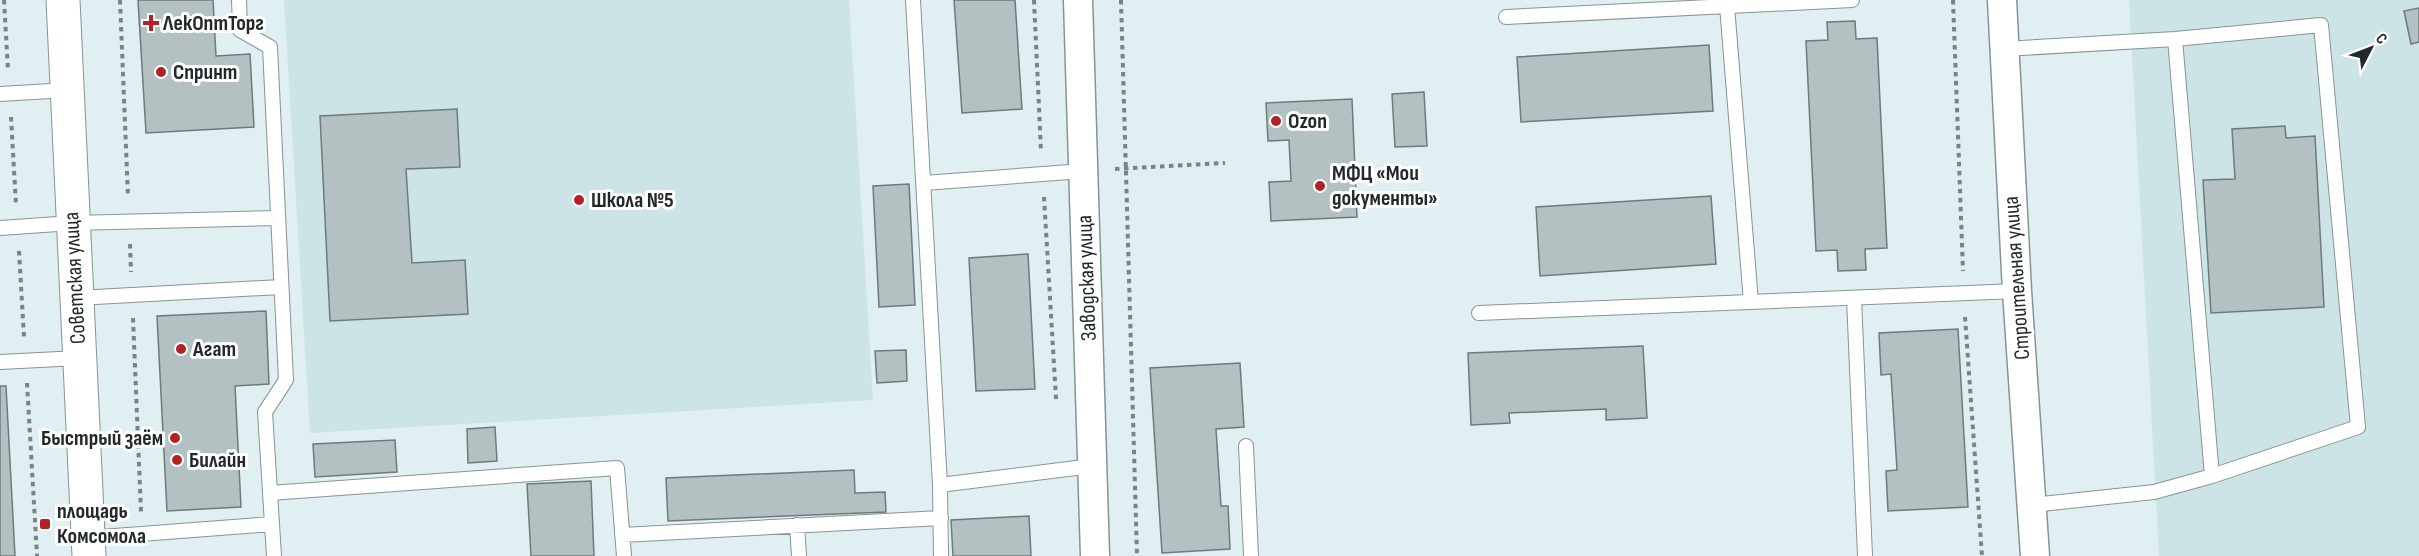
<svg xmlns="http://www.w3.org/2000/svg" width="2419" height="556" font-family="'Sofia Sans Condensed',sans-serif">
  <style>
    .built { fill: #cde4e7 }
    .building { fill: #b3c1c3; stroke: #6e7b7d; stroke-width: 1.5 }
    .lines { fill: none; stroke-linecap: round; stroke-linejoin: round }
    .service-casing { stroke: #879496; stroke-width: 16 }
    .minor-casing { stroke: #879496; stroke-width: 31 }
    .tertiary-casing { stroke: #879496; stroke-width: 35 }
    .path { stroke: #7a8486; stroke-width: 4; stroke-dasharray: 4.5 4.5; stroke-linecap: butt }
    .service { stroke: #fff; stroke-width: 14 }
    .minor { stroke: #fff; stroke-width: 28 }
    .tertiary { stroke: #fff; stroke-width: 33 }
    .poi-dot { fill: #b22125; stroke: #fff; stroke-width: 2 }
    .labels { text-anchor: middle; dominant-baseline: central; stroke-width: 6; stroke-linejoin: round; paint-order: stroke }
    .poi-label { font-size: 22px; font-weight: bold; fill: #23292a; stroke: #fff; text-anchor: start }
    .street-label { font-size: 22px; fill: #23292a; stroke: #fff }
  </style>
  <rect width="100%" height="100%" fill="#e0eff1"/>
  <path class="built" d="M 284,0 L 849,0 L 873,400 L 310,433 Z
    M 2129,0 L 2419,0 L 2419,556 L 2159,556 Z"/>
  <path class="building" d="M 138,0 L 213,0 L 216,56 L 250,54 L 254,127 L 146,133 Z
    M 954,0 L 1015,0 L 1022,109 L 962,113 Z
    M 2419,8 L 2419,42 L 2411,44 L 2404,11 Z
    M 1855,21 L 1856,39 L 1877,38 L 1887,248 L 1865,249 L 1866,270 L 1838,271 L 1837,250 L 1816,251 L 1806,41 L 1828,40 L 1827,22 Z
    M 1709,45 L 1713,111 L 1521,122 L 1517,57 Z
    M 1424,92 L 1427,146 L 1395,147 L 1392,94 Z
    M 1352,99 L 1357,217 L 1271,221 L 1269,182 L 1291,181 L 1289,140 L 1268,141 L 1266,103 Z
    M 457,109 L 460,167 L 406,169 L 412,263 L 465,260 L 468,314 L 330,321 L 320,116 Z
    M 2285,126 L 2286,138 L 2315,136 L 2324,307 L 2211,313 L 2203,180 L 2235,179 L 2232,129 Z
    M 909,184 L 915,305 L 879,307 L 873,186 Z
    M 1711,196 L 1716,264 L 1540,276 L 1536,207 Z
    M 1028,254 L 1035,389 L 976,391 L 969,258 Z
    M 266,311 L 269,384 L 235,386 L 241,507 L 167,511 L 157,316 Z
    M 1958,329 L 1968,507 L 1888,511 L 1886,471 L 1897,470 L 1891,374 L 1881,375 L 1879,333 Z
    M 1643,346 L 1647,418 L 1606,420 L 1606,409 L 1509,413 L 1510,423 L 1471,425 L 1468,353 Z
    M 906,350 L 907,381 L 877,383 L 875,351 Z
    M 1240,363 L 1244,427 L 1216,429 L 1221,506 L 1228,506 L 1230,549 L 1162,553 L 1150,368 Z
    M 0,386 L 6,386 L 15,556 L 0,556 Z
    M 495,427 L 497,461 L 468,463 L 467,429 Z
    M 395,440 L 397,472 L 315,477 L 313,444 Z
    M 854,470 L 855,493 L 885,492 L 886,512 L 668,521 L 666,478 Z
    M 591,481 L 594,556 L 531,556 L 527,484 Z
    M 1029,516 L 1031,556 L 953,556 L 951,520 Z"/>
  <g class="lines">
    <g class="service-casing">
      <path id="service" d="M 239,0 L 240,30 L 270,47 L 286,380 L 265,412 L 274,556
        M 913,0 L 940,485 L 941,556
        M 1727,6 L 1751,302
        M 1506,17 L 1852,0
        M 2175,39 L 2212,476
        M 2004,49 L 2175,39 L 2321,25 L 2358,427 L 2212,476 L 2154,492 L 2032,505
        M 0,94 L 67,90
        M 924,183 L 1083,171
        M 0,228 L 72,223 L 278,218
        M 77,298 L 281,287
        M 1854,298 L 1865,556
        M 1479,313 L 2017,291
        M 0,362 L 79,358
        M 1246,446 L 1251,556
        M 940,485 L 1092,466
        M 270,493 L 617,468 L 624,556
        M 797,525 L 799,556
        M 622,535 L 941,518
        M 88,538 L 272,524"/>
    </g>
    <g class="minor-casing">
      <path id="minor" d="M 1078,0 L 1095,556
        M 2002,0 L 2017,291 L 2035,556"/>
    </g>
    <g class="tertiary-casing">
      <path id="tertiary" d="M 63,0 L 89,556"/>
    </g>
    <path class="path" d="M 4,0 L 8,70
      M 120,0 L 128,197
      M 1034,0 L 1041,151
      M 1121,0 L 1137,556
      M 1953,0 L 1963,271
      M 11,117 L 16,205
      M 1115,169 L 1225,163
      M 1044,197 L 1056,399
      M 130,244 L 131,272
      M 19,251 L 24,337
      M 1965,317 L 1982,556
      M 133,318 L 141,512
      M 27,383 L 37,556"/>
    <use href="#service" class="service"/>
    <use href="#minor" class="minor"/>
    <use href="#tertiary" class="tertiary"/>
  </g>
  <g class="poi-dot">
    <path d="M148 14h6v6h6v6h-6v6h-6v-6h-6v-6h6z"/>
    <circle cx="161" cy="72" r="6"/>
    <circle cx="1276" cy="121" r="6"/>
    <circle cx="1320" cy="186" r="6"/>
    <circle cx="579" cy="200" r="6"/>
    <circle cx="181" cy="349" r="6"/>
    <circle cx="175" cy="438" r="6"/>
    <circle cx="177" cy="460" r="6"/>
    <rect x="39" y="518" width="12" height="12" rx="3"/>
  </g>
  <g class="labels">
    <g class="poi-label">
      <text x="163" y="23">ЛекОптТорг</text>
      <text x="173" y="72">Спринт</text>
      <text x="1288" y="121">Ozon</text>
      <text x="1332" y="173">МФЦ «Мои<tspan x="1332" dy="25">документы»</tspan></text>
      <text x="591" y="200">Школа №5</text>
      <text x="193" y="349">Агат</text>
      <text x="163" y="438" text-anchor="end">Быстрый заём</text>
      <text x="189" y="460">Билайн</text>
      <text x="57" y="511">площадь<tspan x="57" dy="25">Комсомола</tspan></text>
    </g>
    <g class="street-label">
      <text transform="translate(75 278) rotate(-93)">Советская улица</text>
      <text transform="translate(1087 278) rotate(-92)">Заводская улица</text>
      <text transform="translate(2017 278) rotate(-94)">Строительная улица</text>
    </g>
  </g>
  <g transform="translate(2371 48) rotate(48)" stroke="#ffffff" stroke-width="4.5" paint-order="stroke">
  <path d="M0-4.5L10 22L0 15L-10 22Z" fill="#23292a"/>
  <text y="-9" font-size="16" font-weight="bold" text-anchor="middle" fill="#23292a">С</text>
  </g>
</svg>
